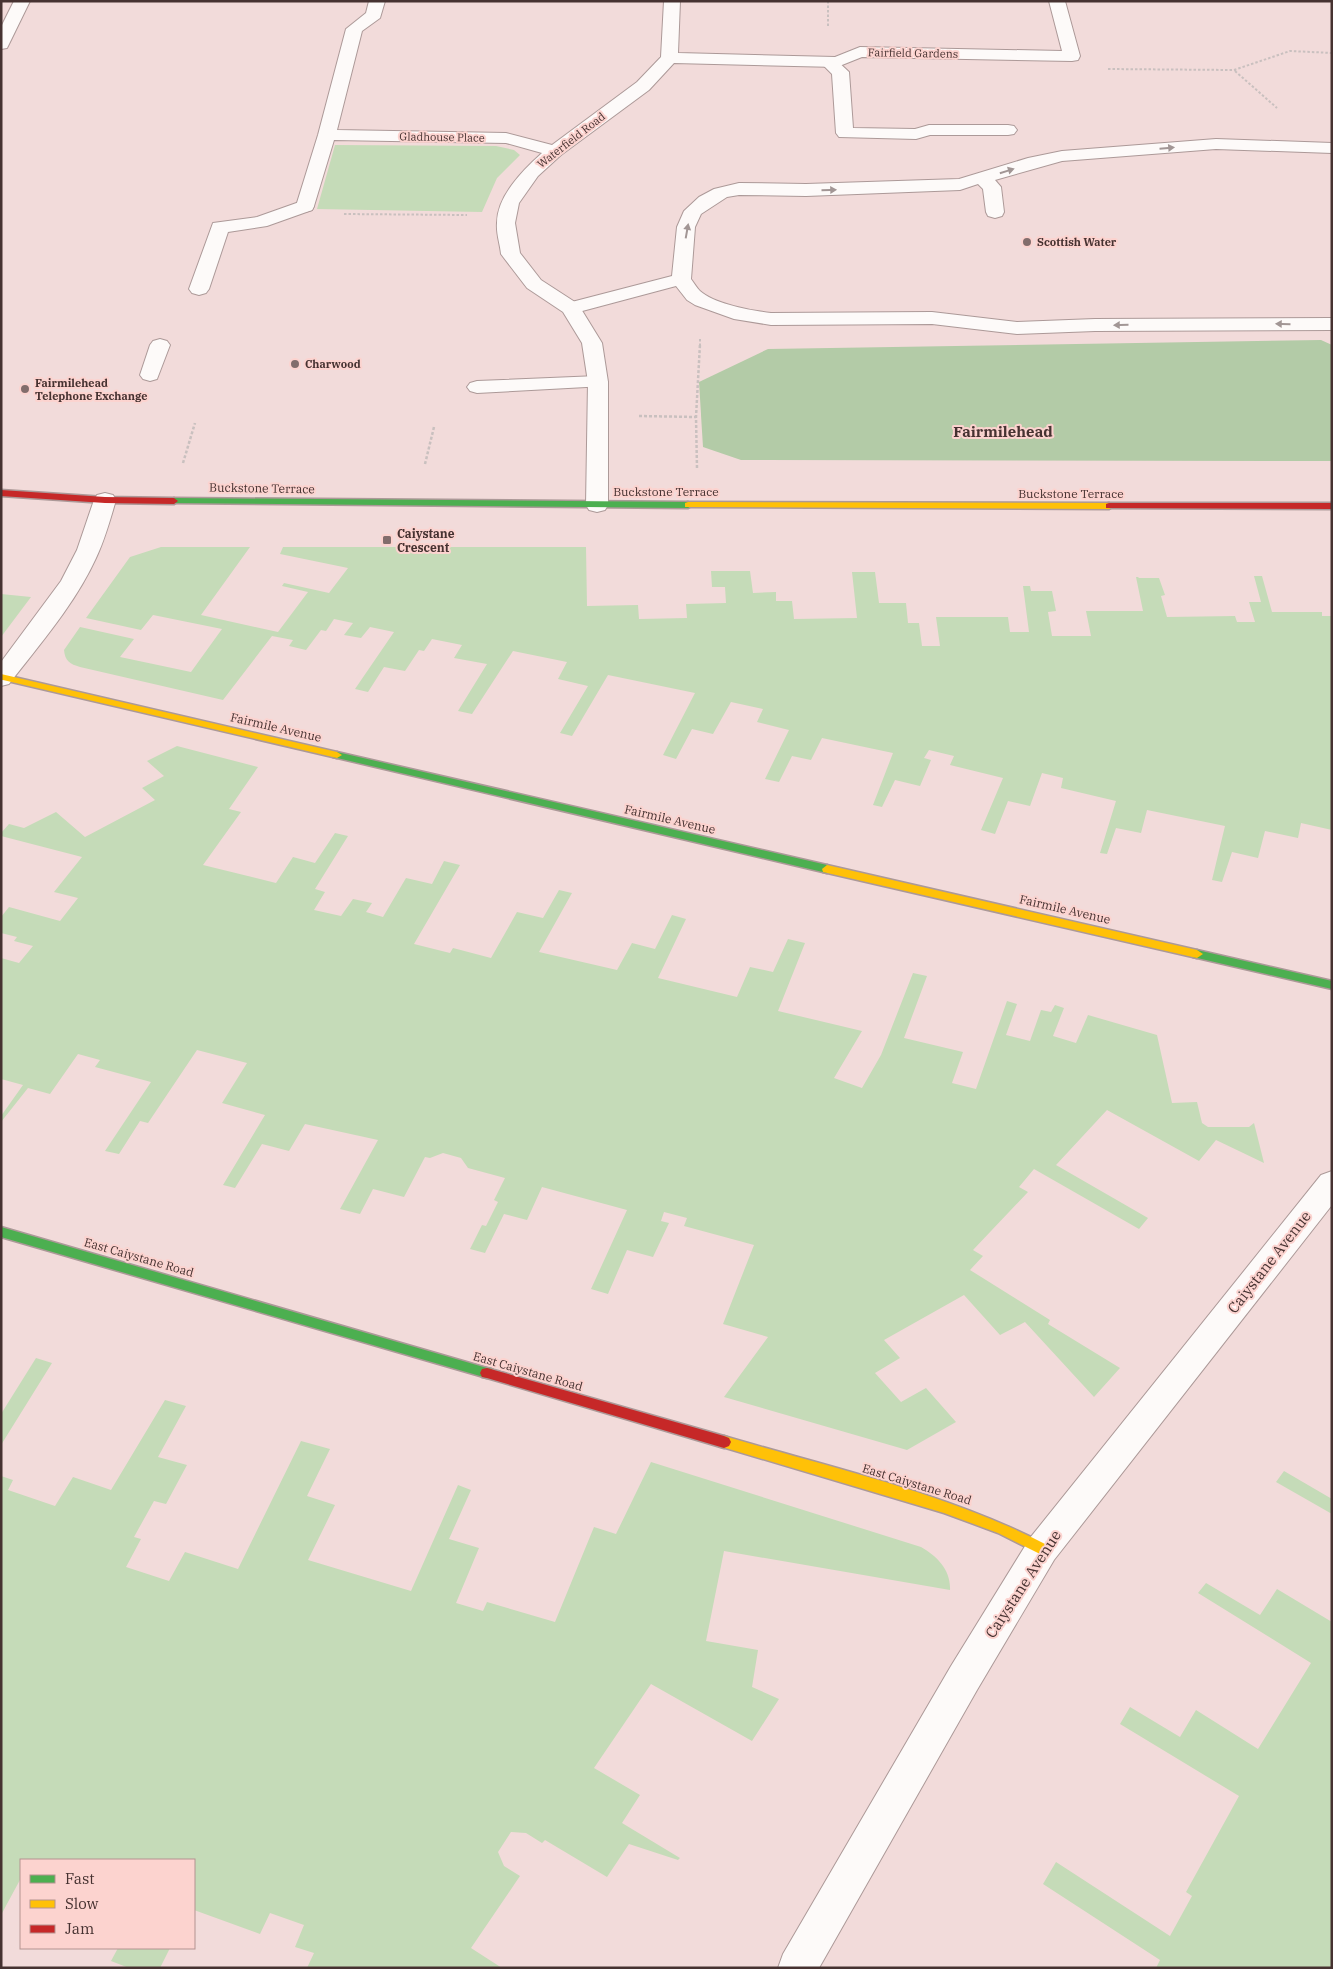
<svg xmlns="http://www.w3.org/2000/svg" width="1333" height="1969" font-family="'IBM Plex Serif',serif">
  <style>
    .green { fill: #c5dbb8 }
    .forest { fill: #b3cba7 }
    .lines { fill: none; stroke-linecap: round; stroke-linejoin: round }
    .lane-casing { stroke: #ac9998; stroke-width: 2 }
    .street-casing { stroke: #ac9998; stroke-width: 2 }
    .fast-casing { stroke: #ac9998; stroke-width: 3 }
    .slow-casing { stroke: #ac9998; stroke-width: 3 }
    .jam-casing { stroke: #ac9998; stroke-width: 3 }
    .path-far1 { stroke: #c9c0bf; stroke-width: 2; stroke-dasharray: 2.5 2; stroke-linecap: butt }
    .path { stroke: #c9c0bf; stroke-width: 2.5; stroke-dasharray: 3 2; stroke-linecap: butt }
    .lane { fill: #fdfaf9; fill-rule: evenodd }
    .street { fill: #fdfaf9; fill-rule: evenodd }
    .fast { fill: #4caf50; fill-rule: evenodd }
    .slow { fill: #ffc107; fill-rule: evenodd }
    .jam { fill: #c62828; fill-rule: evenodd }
    .oneway { fill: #a29695 }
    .poi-dot { fill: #826d6c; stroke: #fcd3cf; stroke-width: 2 }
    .labels { text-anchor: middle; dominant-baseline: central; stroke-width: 4; stroke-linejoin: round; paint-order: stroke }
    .far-street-label { font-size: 11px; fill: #463231; stroke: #fcd3cf }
    .far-poi-label { font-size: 11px; font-weight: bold; fill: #463231; stroke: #fcd3cf; text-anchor: start }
    .street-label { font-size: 12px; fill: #463231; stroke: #fcd3cf }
    .poi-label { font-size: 12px; font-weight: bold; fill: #463231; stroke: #fcd3cf; text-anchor: start }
    .far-district-label { font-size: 15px; font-weight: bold; fill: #463231; stroke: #fcd3cf }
    .near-street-label { font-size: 15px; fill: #463231; stroke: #fcd3cf }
  </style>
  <rect width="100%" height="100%" fill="#f2dbda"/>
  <path class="green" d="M 335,145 L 496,146 L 514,150 L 520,155 L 497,178 L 482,212 L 317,209 Z
    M 161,547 L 250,547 L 201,615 L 278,632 L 308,592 L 282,586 L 284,583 L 329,593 L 348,568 L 280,554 L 283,547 L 586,547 L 587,606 L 638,605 L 639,619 L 687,618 L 686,604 L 726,603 L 725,587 L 712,587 L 711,571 L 750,571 L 753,593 L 776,592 L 776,601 L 792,601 L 794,619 L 857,618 L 852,572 L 875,572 L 879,603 L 906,603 L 908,623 L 919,623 L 922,646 L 940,646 L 936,617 L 1008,617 L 1010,632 L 1029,632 L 1023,586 L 1030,586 L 1031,591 L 1052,591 L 1056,611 L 1048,612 L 1052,636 L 1091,636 L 1086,611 L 1143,611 L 1136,577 L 1138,577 L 1139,578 L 1159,578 L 1165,595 L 1161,596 L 1167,617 L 1235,616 L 1237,622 L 1255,622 L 1249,602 L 1261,602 L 1254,576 L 1262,576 L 1272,612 L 1322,612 L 1322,616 L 1332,616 L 1332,830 L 1301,823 L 1298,838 L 1265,831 L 1258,858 L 1232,852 L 1222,882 L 1212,880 L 1225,826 L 1147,810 L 1141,833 L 1116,828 L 1107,854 L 1100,853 L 1116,801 L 1061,788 L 1063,778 L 1042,773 L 1030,806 L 1008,801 L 995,834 L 981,830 L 1003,778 L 950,765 L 954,756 L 929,750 L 924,758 L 931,760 L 920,786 L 895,780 L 882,807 L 873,805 L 893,753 L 822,738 L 811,760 L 792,756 L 779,782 L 765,779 L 789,730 L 757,722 L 763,709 L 731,702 L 713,734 L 692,729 L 676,759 L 663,755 L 695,693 L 608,675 L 572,736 L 560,733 L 588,686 L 558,679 L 567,662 L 513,651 L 472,714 L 458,711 L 487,664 L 454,658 L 462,645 L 432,639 L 424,651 L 419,650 L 405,671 L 384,667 L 368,692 L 355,689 L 394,632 L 370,627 L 361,638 L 344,635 L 353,623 L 334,619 L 326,631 L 321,630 L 306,650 L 289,646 L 293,640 L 272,636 L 223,700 L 80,667 C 70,664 65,661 64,650 L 80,627 L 134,639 L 120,657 L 191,672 L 222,629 L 153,615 L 141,630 L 86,618 L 130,557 Z
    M 1,594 L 31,597 L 1,637 Z
    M 177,746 L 258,767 L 229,809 L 241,812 L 203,865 L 276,883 L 293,857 L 315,863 L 335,833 L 348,836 L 315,889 L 325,892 L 314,910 L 341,916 L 353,899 L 372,903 L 366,912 L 383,917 L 406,878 L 432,884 L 444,861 L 460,865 L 414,944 L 450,953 L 453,948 L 491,958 L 517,912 L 543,918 L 559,890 L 572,893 L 539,952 L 617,970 L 632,943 L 655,949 L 672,915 L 686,919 L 658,978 L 737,997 L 750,967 L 773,972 L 788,939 L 805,943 L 778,1011 L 862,1031 L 834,1078 L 862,1088 L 881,1055 L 913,973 L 927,976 L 904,1038 L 963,1052 L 952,1083 L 976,1089 L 1007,1001 L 1017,1004 L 1006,1035 L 1030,1041 L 1041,1010 L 1051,1012 L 1055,1005 L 1064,1008 L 1053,1036 L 1076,1043 L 1088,1015 L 1157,1035 L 1172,1103 L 1197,1102 L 1202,1123 L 1208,1127 L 1249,1127 L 1254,1123 L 1264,1163 L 1216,1140 L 1199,1161 L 1107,1110 L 1056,1165 L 1148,1218 L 1139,1229 L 1034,1169 L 1019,1187 L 1028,1192 L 973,1250 L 983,1256 L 970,1270 L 1050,1320 L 1048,1324 L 1120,1368 L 1094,1397 L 1025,1322 L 1000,1335 L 964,1295 L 884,1340 L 900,1358 L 875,1373 L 901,1402 L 926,1388 L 956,1422 L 907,1450 L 724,1397 L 768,1337 L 723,1324 L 754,1245 L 684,1226 L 687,1218 L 664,1212 L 661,1221 L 669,1223 L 653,1257 L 627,1250 L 608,1294 L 591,1289 L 627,1210 L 542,1187 L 527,1220 L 504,1214 L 485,1253 L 470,1249 L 482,1225 L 486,1226 L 498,1202 L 494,1200 L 505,1178 L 468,1168 L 461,1158 L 443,1153 L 430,1158 L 425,1157 L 404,1197 L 373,1189 L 360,1214 L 340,1209 L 378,1140 L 305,1124 L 289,1151 L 262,1144 L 235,1188 L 223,1185 L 265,1115 L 222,1103 L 247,1063 L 197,1050 L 148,1123 L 140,1121 L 119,1154 L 105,1151 L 151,1082 L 95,1067 L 100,1060 L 78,1054 L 50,1094 L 28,1088 L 1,1122 L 1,1116 L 23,1085 L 1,1079 L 1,958 L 19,963 L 33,946 L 14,941 L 17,937 L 1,933 L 1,917 L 9,907 L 60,921 L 78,898 L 54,892 L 82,857 L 1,836 L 1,833 L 9,824 L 24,828 L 56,812 L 85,837 L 155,800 L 142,788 L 164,776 L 147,761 Z
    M 36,1358 L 52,1363 L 1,1445 L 1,1414 Z
    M 165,1400 L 186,1406 L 158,1457 L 187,1465 L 166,1504 L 154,1501 L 134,1537 L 141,1539 L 126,1567 L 169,1581 L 185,1552 L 238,1569 L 301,1441 L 330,1449 L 307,1496 L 335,1505 L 308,1560 L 411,1591 L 458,1485 L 471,1490 L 449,1539 L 479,1548 L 456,1603 L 483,1611 L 487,1602 L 555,1622 L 594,1527 L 616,1534 L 651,1462 L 921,1547 C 937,1556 951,1570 950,1590 L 724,1551 L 706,1641 L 758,1650 L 752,1687 L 779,1699 L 752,1741 L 651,1684 L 594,1768 L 640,1795 L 622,1823 L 680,1858 L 678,1860 L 629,1844 L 607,1877 L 545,1840 L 542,1843 L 526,1833 L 511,1832 L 498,1852 L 504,1866 L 520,1876 L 471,1948 L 502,1968 L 307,1968 L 314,1953 L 295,1947 L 304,1925 L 270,1913 L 260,1934 L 194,1910 L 194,1860 L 21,1860 L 21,1878 L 1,1915 L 1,1476 L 13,1480 L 8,1490 L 55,1506 L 73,1477 L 111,1490 Z
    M 1284,1471 L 1332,1499 L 1332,1514 L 1276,1482 Z
    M 1206,1583 L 1260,1615 L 1277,1589 L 1332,1622 L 1332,1968 L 1156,1968 L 1160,1960 L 1043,1884 L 1056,1862 L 1170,1936 L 1192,1896 L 1186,1892 L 1239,1796 L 1120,1724 L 1130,1707 L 1180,1737 L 1196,1710 L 1258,1749 L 1311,1663 L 1198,1593 Z
    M 118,1948 L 170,1948 L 160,1968 L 129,1968 L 111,1961 Z"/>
  <path class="forest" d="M 1321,340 L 1332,345 L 1332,461 L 741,460 L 703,447 L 699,382 L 768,349 Z"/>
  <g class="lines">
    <g class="lane-casing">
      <path id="lane" d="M 828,57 L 834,58 L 849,72 L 853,128 L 915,129 L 929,125 L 1008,125 L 1014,126 L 1017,130 L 1014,134 L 1008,135 L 930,135 L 916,139 L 839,137 L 836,133 L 832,74 L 820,62 L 822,58 Z
        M 1216,139 L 1332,143 L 1332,153 L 1216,149 L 1062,161 L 995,180 L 1001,187 L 1004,212 L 1002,216 L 995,218 L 988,216 L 986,212 L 983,189 L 978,184 L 960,190 L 806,196 L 739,195 L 727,197 L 701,214 L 695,227 L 691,279 C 694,283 697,288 700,291 C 714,304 753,311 771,313 L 932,312 L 1017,322 L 1095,319 L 1332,318 L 1332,330 L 1095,331 L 1017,334 L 932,324 L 771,325 L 734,319 L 695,305 L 687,300 L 676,286 L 571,314 L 564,312 L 561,308 L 564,304 L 672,276 L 677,227 L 684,211 L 699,197 L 714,189 L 739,183 L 806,184 L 959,179 L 1028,158 L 1062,151 Z
        M 305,200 L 312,202 L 314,206 L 312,210 L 267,226 L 228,232 L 209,289 L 206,293 L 199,295 L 192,293 L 189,289 L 213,223 L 257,217 Z
        M 160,339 L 167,341 L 170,345 L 157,379 L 150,381 L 143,379 L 140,375 L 150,345 L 153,341 Z
        M 598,376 L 605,378 L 608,382 L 605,386 L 477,393 L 470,391 L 467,387 L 470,383 L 477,381 Z"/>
    </g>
    <g class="street-casing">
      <path id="street" d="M 14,1 L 30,1 L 9,44 L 7,48 L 1,49 L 1,27 Z
        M 369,1 L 385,1 L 380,18 L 362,31 L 337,130 L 506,133 L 552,145 L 637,82 L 661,57 L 664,1 L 680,1 L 678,53 L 835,57 L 860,47 L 1062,51 L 1049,1 L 1065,1 L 1080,56 L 1078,60 L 1072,61 L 862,57 L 837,67 L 674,63 L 649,90 L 561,155 L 538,176 L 519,203 L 515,223 L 520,253 L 541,280 L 578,304 L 602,343 L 608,382 L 608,505 L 605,510 L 597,512 L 589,510 L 586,505 L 588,382 L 582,343 L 563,312 L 527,288 L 504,258 L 501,254 C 500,244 496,233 497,223 C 497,196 523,170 542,153 L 506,143 L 334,140 L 314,206 L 312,210 L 305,212 L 298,210 L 296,206 L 318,135 L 346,29 L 366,13 Z
        M 105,493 L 113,495 L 116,500 C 110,520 105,539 96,558 C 75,604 40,644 9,684 L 1,686 L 1,662 L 61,581 L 77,550 L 94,500 L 97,495 Z
        M 1332,1171 L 1332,1205 L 1054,1560 L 977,1690 L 819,1968 L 778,1968 L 783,1954 L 951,1666 L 1030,1538 L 1321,1175 Z"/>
    </g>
    <g class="fast-casing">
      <path id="fast" d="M 174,498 L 688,502 L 693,505 L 688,508 L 171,503 L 170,501 Z
        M 337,752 L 827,865 L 832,869 L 827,873 L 333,757 L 332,755 Z
        M 1197,950 L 1332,981 L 1332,989 L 1193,957 L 1191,954 L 1193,951 Z
        M 1,1227 L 487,1368 L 492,1369 L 494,1373 L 492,1377 L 487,1378 L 1,1237 Z"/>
    </g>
    <g class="slow-casing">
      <path id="slow" d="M 688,502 L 1109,503 L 1114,506 L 1109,509 L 685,507 L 685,503 Z
        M 1,674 L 337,752 L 342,755 L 337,758 L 3,680 L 1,680 Z
        M 827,865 L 1197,950 L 1203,954 L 1197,958 L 823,872 L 822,869 Z
        M 724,1436 C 832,1468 947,1493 1047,1545 L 1049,1549 L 1047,1553 L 1042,1555 L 998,1533 L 944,1513 L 719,1446 L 717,1442 L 719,1438 Z"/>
    </g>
    <g class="jam-casing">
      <path id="jam" d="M 1,490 L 105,497 L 174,498 L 178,501 L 174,504 L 105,503 L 1,496 Z
        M 1109,503 L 1332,503 L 1332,509 L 1106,508 L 1106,504 Z
        M 487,1368 L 724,1436 L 729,1438 L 731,1442 L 729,1446 L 724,1448 L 487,1378 L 482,1377 L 480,1373 L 482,1369 Z"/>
    </g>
    <path class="path-far1" d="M 828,1 L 828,26
      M 1108,69 L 1234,70 L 1290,51 L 1332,53
      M 1235,71 L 1277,108
      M 344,214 L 467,215
      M 700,346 L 700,339"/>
    <path class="path" d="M 639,416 L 696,417
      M 183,463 L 195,423
      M 425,464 L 434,427
      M 697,468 L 696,417 L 700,344"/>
    <use href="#lane" class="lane"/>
    <use href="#street" class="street"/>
    <use href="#fast" class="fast"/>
    <use href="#slow" class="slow"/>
    <use href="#jam" class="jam"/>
  </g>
  <defs><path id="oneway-solid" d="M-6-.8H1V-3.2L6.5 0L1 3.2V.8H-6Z" transform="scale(1.25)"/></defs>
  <g class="oneway">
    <use href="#oneway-solid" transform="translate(1167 148) rotate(-5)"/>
    <use href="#oneway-solid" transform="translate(1007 171) rotate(-17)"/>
    <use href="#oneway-solid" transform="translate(829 190) rotate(-2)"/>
    <use href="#oneway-solid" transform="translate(687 231) rotate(-80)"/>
    <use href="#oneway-solid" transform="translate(1283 324) rotate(-179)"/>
    <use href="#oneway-solid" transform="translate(1121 325) rotate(179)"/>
  </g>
  <g class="poi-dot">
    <circle cx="1027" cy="242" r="5"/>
    <circle cx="295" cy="364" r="5"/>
    <circle cx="25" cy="389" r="5"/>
    <rect x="382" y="535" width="10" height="10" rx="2.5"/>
  </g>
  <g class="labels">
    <g class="far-street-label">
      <text transform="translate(913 53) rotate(1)">Fairfield Gardens</text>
      <text transform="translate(442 137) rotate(1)">Gladhouse Place</text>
      <text transform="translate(571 140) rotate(-38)">Waterfield Road</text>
    </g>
    <g class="far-poi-label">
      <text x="1037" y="242">Scottish Water</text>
      <text x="305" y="364">Charwood</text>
      <text x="35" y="383">Fairmilehead<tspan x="35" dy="13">Telephone Exchange</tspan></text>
    </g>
    <g class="street-label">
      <text transform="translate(262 488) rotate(1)">Buckstone Terrace</text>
      <text x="666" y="491">Buckstone Terrace</text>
      <text x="1071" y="493">Buckstone Terrace</text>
      <text transform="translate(276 727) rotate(13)">Fairmile Avenue</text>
      <text transform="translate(670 819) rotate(13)">Fairmile Avenue</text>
      <text transform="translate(1065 909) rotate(13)">Fairmile Avenue</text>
      <text transform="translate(139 1257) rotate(16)">East Caiystane Road</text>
      <text transform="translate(528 1371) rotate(16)">East Caiystane Road</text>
      <text transform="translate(917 1484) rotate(17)">East Caiystane Road</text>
    </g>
    <g class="poi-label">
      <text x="397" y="533">Caiystane<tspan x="397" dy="14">Crescent</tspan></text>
    </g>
    <g class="far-district-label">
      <text x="1003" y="431">Fairmilehead</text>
    </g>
    <g class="near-street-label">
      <text transform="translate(1269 1262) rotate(-52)">Caiystane Avenue</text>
      <text transform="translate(1023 1584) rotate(-57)">Caiystane Avenue</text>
    </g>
  </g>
  <rect width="1333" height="1969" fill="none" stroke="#463231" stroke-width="5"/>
  <rect x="20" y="1859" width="175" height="90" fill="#fcd3cf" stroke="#b39390"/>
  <rect x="30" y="1875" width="25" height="8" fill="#4caf50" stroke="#b39390"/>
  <text x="65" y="1884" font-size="15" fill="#463231">Fast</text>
  <rect x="30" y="1900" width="25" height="8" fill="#ffc107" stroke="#b39390"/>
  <text x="65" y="1909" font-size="15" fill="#463231">Slow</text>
  <rect x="30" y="1925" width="25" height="8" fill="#c62828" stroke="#b39390"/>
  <text x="65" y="1934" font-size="15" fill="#463231">Jam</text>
</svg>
